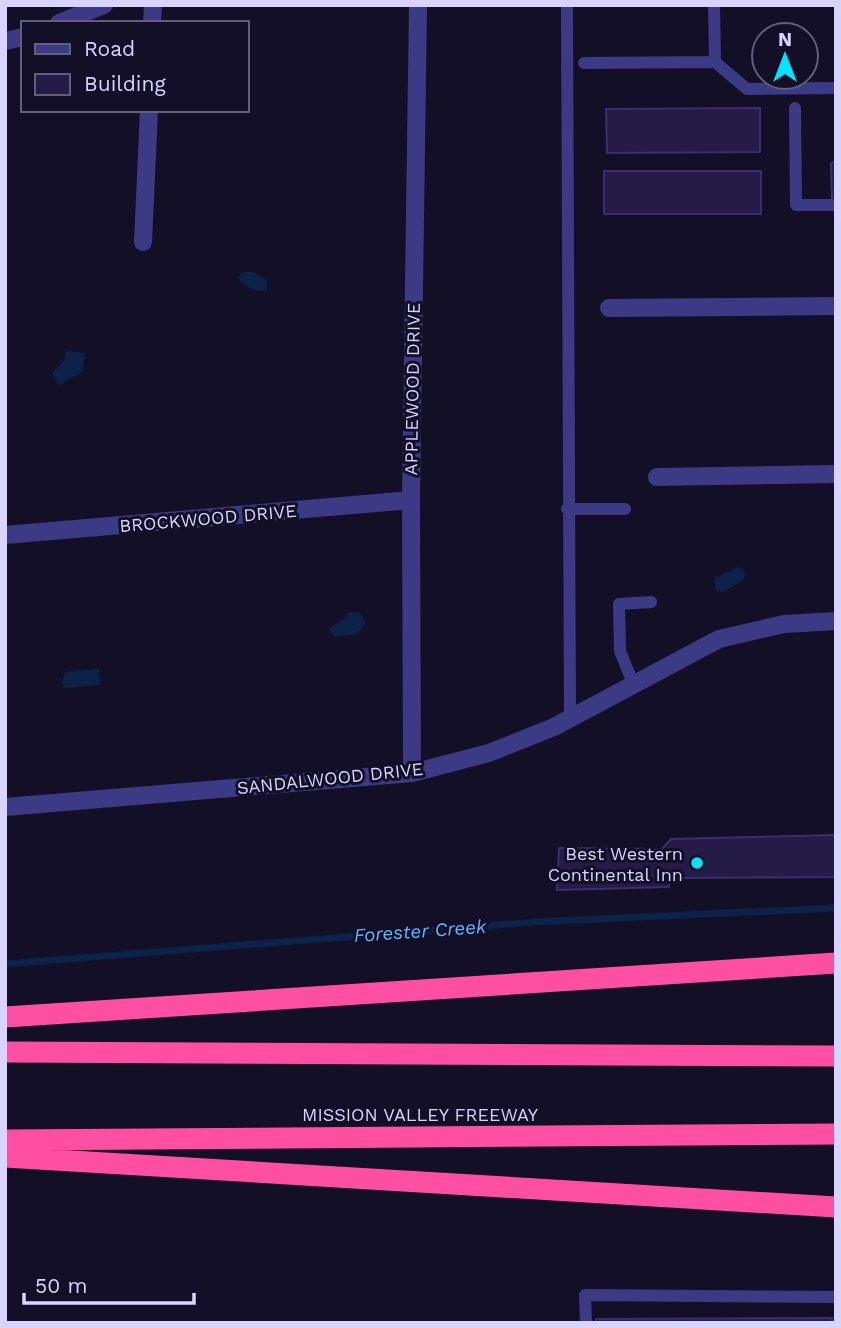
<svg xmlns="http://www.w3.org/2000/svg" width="841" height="1328" font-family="'Work Sans',sans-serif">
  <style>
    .water { fill: #0c2248 }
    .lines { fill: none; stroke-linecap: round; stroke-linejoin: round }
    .stream { stroke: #0c2248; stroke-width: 7 }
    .building { fill: #241b47; stroke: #3b2d73; stroke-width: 2 }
    .service { stroke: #3d3a85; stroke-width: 12 }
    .minor { stroke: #3d3a85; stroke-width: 18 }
    .tertiary { stroke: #3d3a85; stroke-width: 18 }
    .motorway { stroke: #ff4fa3; stroke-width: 21 }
    .poi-dot { fill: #00e5ff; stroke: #130f26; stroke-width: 2.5 }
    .labels { text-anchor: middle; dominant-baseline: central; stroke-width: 6; stroke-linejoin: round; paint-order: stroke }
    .street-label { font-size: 18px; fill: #d9d4ff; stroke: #130f26 }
    .poi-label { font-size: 18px; fill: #d9d4ff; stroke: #130f26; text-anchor: end }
    .water-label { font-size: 19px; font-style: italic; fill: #62b6ff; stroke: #130f26 }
  </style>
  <rect width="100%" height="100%" fill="#130f26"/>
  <path class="water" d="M 243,272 L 253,272 L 267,280 L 267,290 C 257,294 242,286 238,277 Z
    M 66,350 L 85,353 L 82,372 L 59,385 L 52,374 L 64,360 Z
    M 737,567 L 745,571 L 744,580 L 723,592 L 716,591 L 714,579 Z
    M 360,612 L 366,623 L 357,634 L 334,637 L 329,628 L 344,620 L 347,613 Z
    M 99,669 L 100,685 L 65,688 L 62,682 L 65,672 Z"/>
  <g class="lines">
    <path class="stream" d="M 5,964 L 535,922 L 836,908"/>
  </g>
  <path class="building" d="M 760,108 L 760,152 L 607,153 L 606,109 Z
    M 836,162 L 836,200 L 832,200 L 831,163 Z
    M 604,171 L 761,171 L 761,214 L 604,214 Z
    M 836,835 L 836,877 L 669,878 L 669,887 L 557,890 L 559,848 L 662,849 L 671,839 Z
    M 832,1318 L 832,1323 L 596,1323 L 596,1319 Z"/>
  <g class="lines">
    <path class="service" d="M 567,5 L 570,718
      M 714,5 L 715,62 L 747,89 L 836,88
      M 584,63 L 715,62
      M 795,108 L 796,205 L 836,205
      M 567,509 L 625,509
      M 633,683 L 620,651 L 619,604 L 651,602
      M 586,1323 L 585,1295 L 836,1297"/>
    <path class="minor" d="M 152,23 L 153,5
      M 143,242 L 149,110
      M 609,308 L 836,306
      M 657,477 L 836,474
      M 5,535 L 411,500
      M 412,773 L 411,500 L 418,5"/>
    <path class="tertiary" d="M 59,23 L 104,5
      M 5,41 L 23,37
      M 5,807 L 412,773 L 489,753 L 554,727 L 719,639 L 784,624 L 836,621"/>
    <path class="motorway" d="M 5,1017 L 836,963
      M 5,1052 L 836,1056
      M 5,1140 L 836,1134
      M 5,1157 L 836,1207"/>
  </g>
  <circle class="poi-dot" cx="697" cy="863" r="7"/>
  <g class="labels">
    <g class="street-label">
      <text transform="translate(412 389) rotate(-89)">APPLEWOOD DRIVE</text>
      <text transform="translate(208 518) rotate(-5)">BROCKWOOD DRIVE</text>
      <text transform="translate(330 778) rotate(-6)">SANDALWOOD DRIVE</text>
      <text x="420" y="1114">MISSION VALLEY FREEWAY</text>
    </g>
    <g class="poi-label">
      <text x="683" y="853">Best Western<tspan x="683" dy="21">Continental Inn</tspan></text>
    </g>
    <g class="water-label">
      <text transform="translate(420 931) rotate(-4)">Forester Creek</text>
    </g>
  </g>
  <rect width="841" height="1328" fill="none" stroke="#d9d4ff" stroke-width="14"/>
  <rect x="21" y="21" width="228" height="91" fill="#130f26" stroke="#625e7d" stroke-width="2"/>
  <rect x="35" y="44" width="35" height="10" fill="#3d3a85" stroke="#625e7d" stroke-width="2"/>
  <text x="84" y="56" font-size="21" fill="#d9d4ff">Road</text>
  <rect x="35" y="74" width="35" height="21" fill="#241b47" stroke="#625e7d" stroke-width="2"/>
  <text x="84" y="91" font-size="21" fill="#d9d4ff">Building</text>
  <g transform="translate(785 56)"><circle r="33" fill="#130f26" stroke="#625e7d" stroke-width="2"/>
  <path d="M0-5L12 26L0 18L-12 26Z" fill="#00e5ff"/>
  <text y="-10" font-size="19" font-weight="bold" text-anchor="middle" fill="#d9d4ff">N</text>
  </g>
  <path d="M24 1293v10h170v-10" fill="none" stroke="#d9d4ff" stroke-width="3.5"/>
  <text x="35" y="1293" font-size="21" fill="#d9d4ff" stroke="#130f26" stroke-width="5" paint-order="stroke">50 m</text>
</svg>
